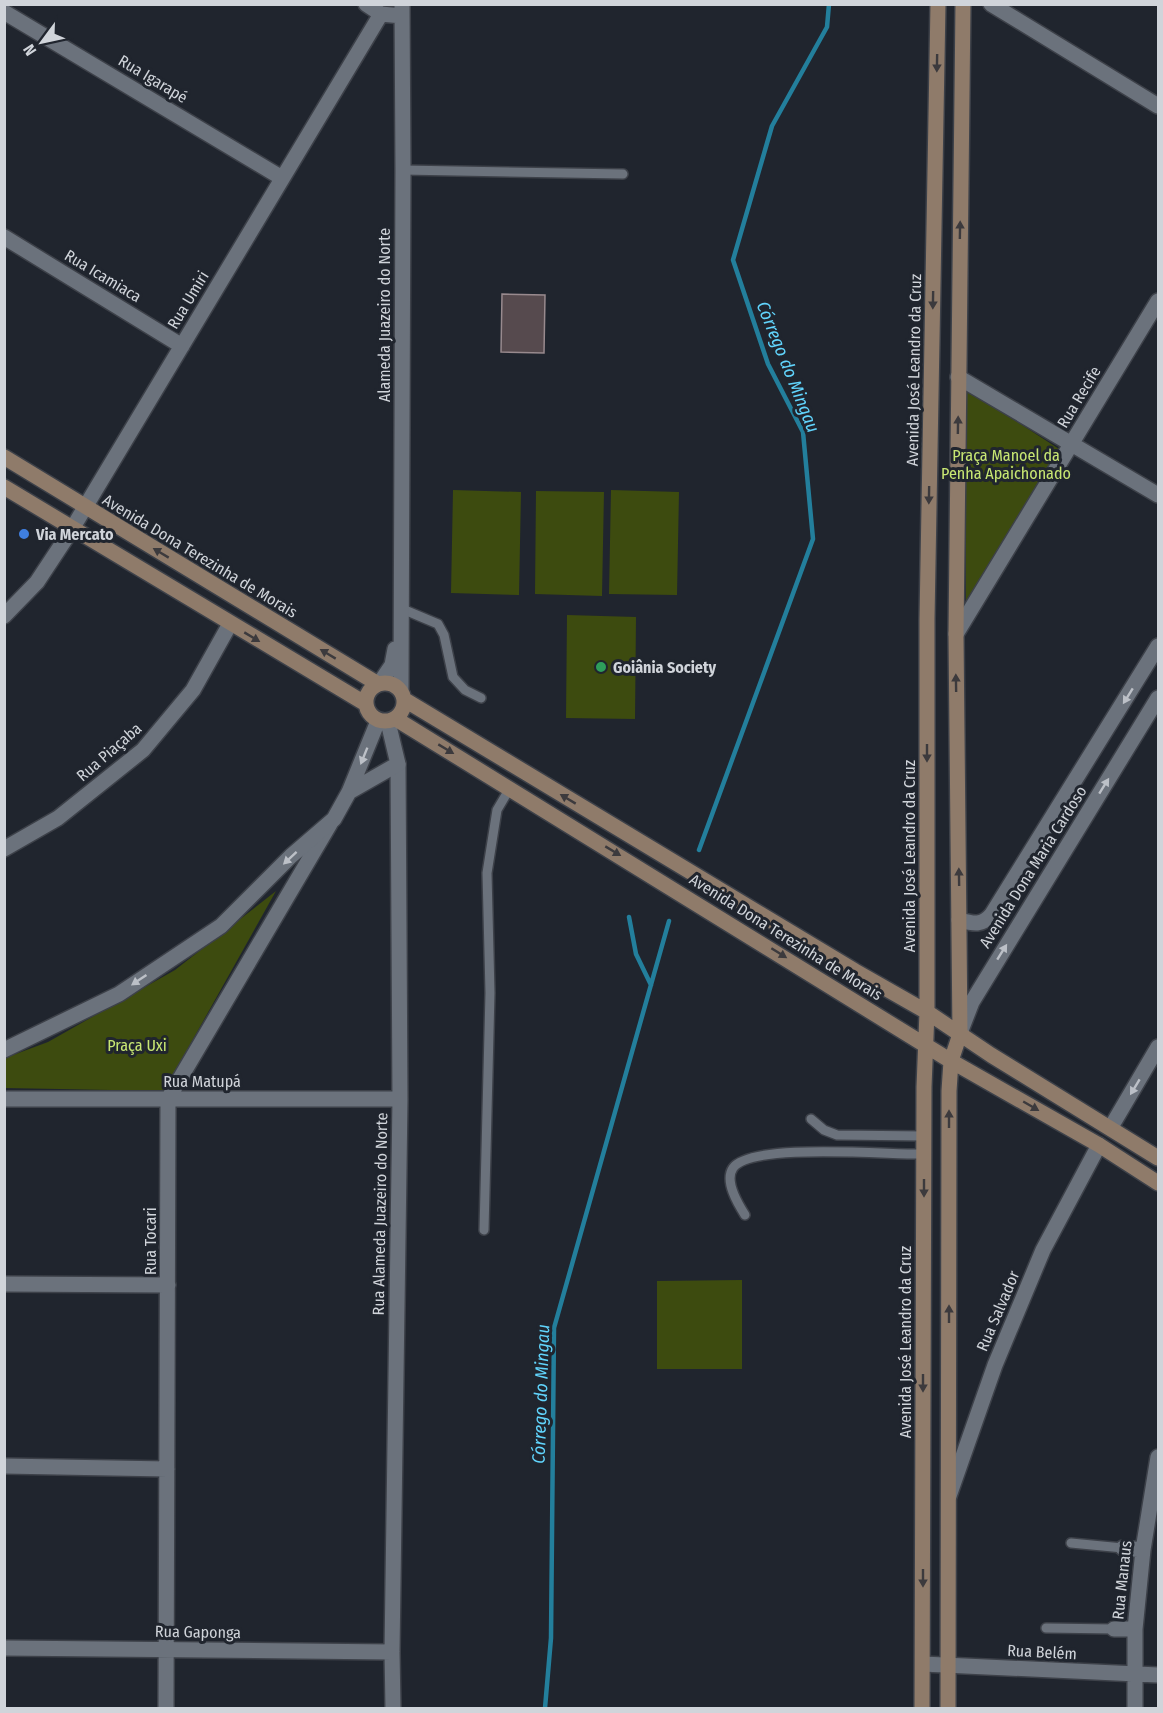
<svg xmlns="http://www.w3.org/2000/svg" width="1163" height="1713" font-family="'Fira Sans Condensed',sans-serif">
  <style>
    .green { fill: #3d4b0f }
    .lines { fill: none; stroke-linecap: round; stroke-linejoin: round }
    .stream { stroke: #237f9c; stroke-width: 4.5 }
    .building { fill: #564a4e; stroke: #988a8e; stroke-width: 1.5 }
    .service-casing { stroke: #3d4149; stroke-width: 12 }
    .minor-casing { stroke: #3d4149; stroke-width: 18 }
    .tertiary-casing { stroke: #3d4149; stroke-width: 18 }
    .secondary-casing { stroke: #3d4149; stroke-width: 18 }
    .service { stroke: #6b727c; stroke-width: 9 }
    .minor { stroke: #6b727c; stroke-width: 15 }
    .tertiary { stroke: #6b727c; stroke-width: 15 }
    .secondary { stroke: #8f7b6a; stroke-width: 15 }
    .oneway { fill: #3c3a3d }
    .oneway2 { fill: #bcc0c7 }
    .shop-dot { fill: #3f7fe0; stroke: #20252e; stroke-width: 2 }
    .leisure-dot { fill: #2e9e5b; stroke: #20252e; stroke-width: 2 }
    .labels { text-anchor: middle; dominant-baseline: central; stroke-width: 6; stroke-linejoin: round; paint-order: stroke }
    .street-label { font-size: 16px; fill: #d0d4da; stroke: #20252e }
    .park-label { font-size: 16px; fill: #c8e773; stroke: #20252e }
    .poi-label { font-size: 16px; font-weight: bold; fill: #d0d4da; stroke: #20252e; text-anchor: start }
    .water-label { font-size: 18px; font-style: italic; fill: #61d4fc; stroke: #20252e }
  </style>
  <rect width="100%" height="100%" fill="#20252e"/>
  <path class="green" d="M 965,388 L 1062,451 L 966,601 Z
    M 453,490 L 521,492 L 519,595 L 451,593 Z
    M 611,490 L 679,492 L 677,595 L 609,594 Z
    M 536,491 L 604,492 L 602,596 L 535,594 Z
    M 567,615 L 636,617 L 635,719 L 566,718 Z
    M 276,891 L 164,1091 L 5,1088 L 5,1058 L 48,1042 L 175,970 Z
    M 742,1280 L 742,1369 L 657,1369 L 657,1281 Z"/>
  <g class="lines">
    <path class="stream" d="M 699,850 L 813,539 L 803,432 L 768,364 L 733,260 L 772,126 L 827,27 L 829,4
      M 629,917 L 636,954 L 651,985
      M 545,1708 L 551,1638 L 554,1328 L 669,921"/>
  </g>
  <path class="building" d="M 502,294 L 545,295 L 544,353 L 501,352 Z"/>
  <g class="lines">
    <g class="service-casing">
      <path id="service" d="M 403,170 L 623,174
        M 400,608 L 438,624 L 444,635 L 453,677 L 465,690 L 481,698
        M 811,1119 L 824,1130 L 837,1135 L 924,1136
        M 745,1215 C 738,1204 724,1181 733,1168 C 751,1142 890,1155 924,1154
        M 484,1230 L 490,993 L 487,873 L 497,810 L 510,788
        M 1071,1543 L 1123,1548
        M 1046,1628 L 1114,1629"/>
    </g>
    <g class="minor-casing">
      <path id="minor" d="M 366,4 L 381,14
        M 991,4 L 1158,106
        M 4,12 L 282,178
        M 4,237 L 182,346
        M 958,377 L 1158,495
        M 4,616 L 37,582 L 72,529 L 381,14 L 402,16
        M 956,634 L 1158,301
        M 379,684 L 392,665 L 395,649
        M 401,690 L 403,170 L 402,4
        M 4,849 L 58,818 L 143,750 L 193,690 L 230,624
        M 4,1099 L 400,1099
        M 1111,1127 L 1158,1047
        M 4,1284 L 168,1285
        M 4,1466 L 167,1469
        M 949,1496 L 995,1365 L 1043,1250 L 1099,1145
        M 1123,1548 L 1143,1550
        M 1114,1629 L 1135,1629
        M 4,1648 L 392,1652
        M 923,1664 L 1158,1675
        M 166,1708 L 168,1099 L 330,824
        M 393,1708 L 392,1652 L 400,1099 L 398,764
        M 1135,1708 L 1135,1629 L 1143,1550 L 1158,1457"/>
    </g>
    <g class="tertiary-casing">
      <path id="tertiary" d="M 349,792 L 398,764 L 388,722
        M 959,920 C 974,924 982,926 992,914 L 1158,646
        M 960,1033 L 972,1002 L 1158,698
        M 4,1050 L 119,994 L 221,926 L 291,856 L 334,819 L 349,792 L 378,721"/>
    </g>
    <g class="secondary-casing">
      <path id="secondary" d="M 4,457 L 378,684
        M 4,487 L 366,704
        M366 702a19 19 0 1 1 38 0a19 19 0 1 1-38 0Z
        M 405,700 L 855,971 L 927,1012 L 991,1055 L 1158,1158
        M 396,719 L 951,1061 L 1099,1145 L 1158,1183
        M 922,1708 L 924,1087 L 927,1012 L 927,619 L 938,4
        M 948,1708 L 949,1091 L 951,1061 L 960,1034 L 956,634 L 963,4"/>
    </g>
    <use href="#service" class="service"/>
    <use href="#minor" class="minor"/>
    <use href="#tertiary" class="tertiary"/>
    <use href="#secondary" class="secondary"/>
  </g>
  <defs><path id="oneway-solid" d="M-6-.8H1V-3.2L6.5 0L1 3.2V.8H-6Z" transform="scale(1.5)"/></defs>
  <g class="oneway">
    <use href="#oneway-solid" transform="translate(937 63) rotate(91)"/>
    <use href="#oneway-solid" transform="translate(960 230) rotate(-89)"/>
    <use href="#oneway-solid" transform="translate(933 300) rotate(91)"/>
    <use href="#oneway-solid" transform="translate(958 425) rotate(-89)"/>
    <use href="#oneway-solid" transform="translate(929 495) rotate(91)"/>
    <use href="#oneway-solid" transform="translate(161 553) rotate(-149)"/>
    <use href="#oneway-solid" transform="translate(252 637) rotate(31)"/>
    <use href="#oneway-solid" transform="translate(328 654) rotate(-149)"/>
    <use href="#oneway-solid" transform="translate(956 683) rotate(-91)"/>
    <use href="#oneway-solid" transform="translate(446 749) rotate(31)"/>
    <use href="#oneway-solid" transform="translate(927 753) rotate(90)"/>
    <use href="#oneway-solid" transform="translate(568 799) rotate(-149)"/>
    <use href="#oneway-solid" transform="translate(613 851) rotate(31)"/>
    <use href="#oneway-solid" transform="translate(959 877) rotate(-91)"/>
    <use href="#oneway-solid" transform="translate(779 953) rotate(32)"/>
    <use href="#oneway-solid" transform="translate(1031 1106) rotate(30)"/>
    <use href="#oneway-solid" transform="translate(949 1119) rotate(-90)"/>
    <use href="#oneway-solid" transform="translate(924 1188) rotate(90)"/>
    <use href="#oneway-solid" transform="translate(949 1314) rotate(-90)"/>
    <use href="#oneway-solid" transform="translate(923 1383) rotate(90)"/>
    <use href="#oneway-solid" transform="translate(923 1578) rotate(90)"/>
  </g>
  <g class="oneway2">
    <use href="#oneway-solid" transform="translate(1128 696) rotate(122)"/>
    <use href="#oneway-solid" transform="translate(364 756) rotate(112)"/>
    <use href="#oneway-solid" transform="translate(1104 786) rotate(-58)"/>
    <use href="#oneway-solid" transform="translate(290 858) rotate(137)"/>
    <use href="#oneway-solid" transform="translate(1002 952) rotate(-58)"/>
    <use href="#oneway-solid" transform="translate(139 980) rotate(146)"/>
    <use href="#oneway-solid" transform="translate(1135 1087) rotate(121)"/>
  </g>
  <circle class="shop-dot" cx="24" cy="534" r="6"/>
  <circle class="leisure-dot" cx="601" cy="667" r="6"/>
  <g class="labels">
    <g class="street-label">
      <text transform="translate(153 79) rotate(31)">Rua Igarapé</text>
      <text transform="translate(103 276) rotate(31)">Rua Icamiaca</text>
      <text transform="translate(188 300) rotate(-59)">Rua Umiri</text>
      <text transform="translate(384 315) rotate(-90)">Alameda Juazeiro do Norte</text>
      <text transform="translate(914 370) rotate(-89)">Avenida José Leandro da Cruz</text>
      <text transform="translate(1079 397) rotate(-59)">Rua Recife</text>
      <text transform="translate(200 556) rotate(31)">Avenida Dona Terezinha de Morais</text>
      <text transform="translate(109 752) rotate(-41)">Rua Piaçaba</text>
      <text transform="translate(909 856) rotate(-90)">Avenida José Leandro da Cruz</text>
      <text transform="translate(1033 867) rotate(-58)">Avenida Dona Maria Cardoso</text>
      <text transform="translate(786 937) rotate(32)">Avenida Dona Terezinha de Morais</text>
      <text x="202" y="1081">Rua Matupá</text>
      <text transform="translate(380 1214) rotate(-89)">Rua Alameda Juazeiro do Norte</text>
      <text transform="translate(150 1241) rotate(-90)">Rua Tocari</text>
      <text transform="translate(998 1311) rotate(-67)">Rua Salvador</text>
      <text transform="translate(905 1342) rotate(-90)">Avenida José Leandro da Cruz</text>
      <text transform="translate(1122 1580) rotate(-84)">Rua Manaus</text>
      <text transform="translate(198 1632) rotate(1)">Rua Gaponga</text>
      <text transform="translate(1042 1652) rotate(3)">Rua Belém</text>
    </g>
    <g class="park-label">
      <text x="1006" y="455">Praça Manoel da<tspan x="1006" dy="18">Penha Apaichonado</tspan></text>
      <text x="137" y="1045">Praça Uxi</text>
    </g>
    <g class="poi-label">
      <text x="36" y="534">Via Mercato</text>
      <text x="613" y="667">Goiânia Society</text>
    </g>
    <g class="water-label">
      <text transform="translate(788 367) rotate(68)">Córrego do Mingau</text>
      <text transform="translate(541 1394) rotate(-88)">Córrego do Mingau</text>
    </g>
  </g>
  <rect width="1163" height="1713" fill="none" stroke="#d0d4da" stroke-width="12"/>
  <g transform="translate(42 42) rotate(237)" stroke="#20252e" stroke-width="4.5" paint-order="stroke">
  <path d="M0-4.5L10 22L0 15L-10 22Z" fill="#d0d4da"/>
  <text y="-9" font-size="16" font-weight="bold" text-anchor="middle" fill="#d0d4da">N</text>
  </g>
</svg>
